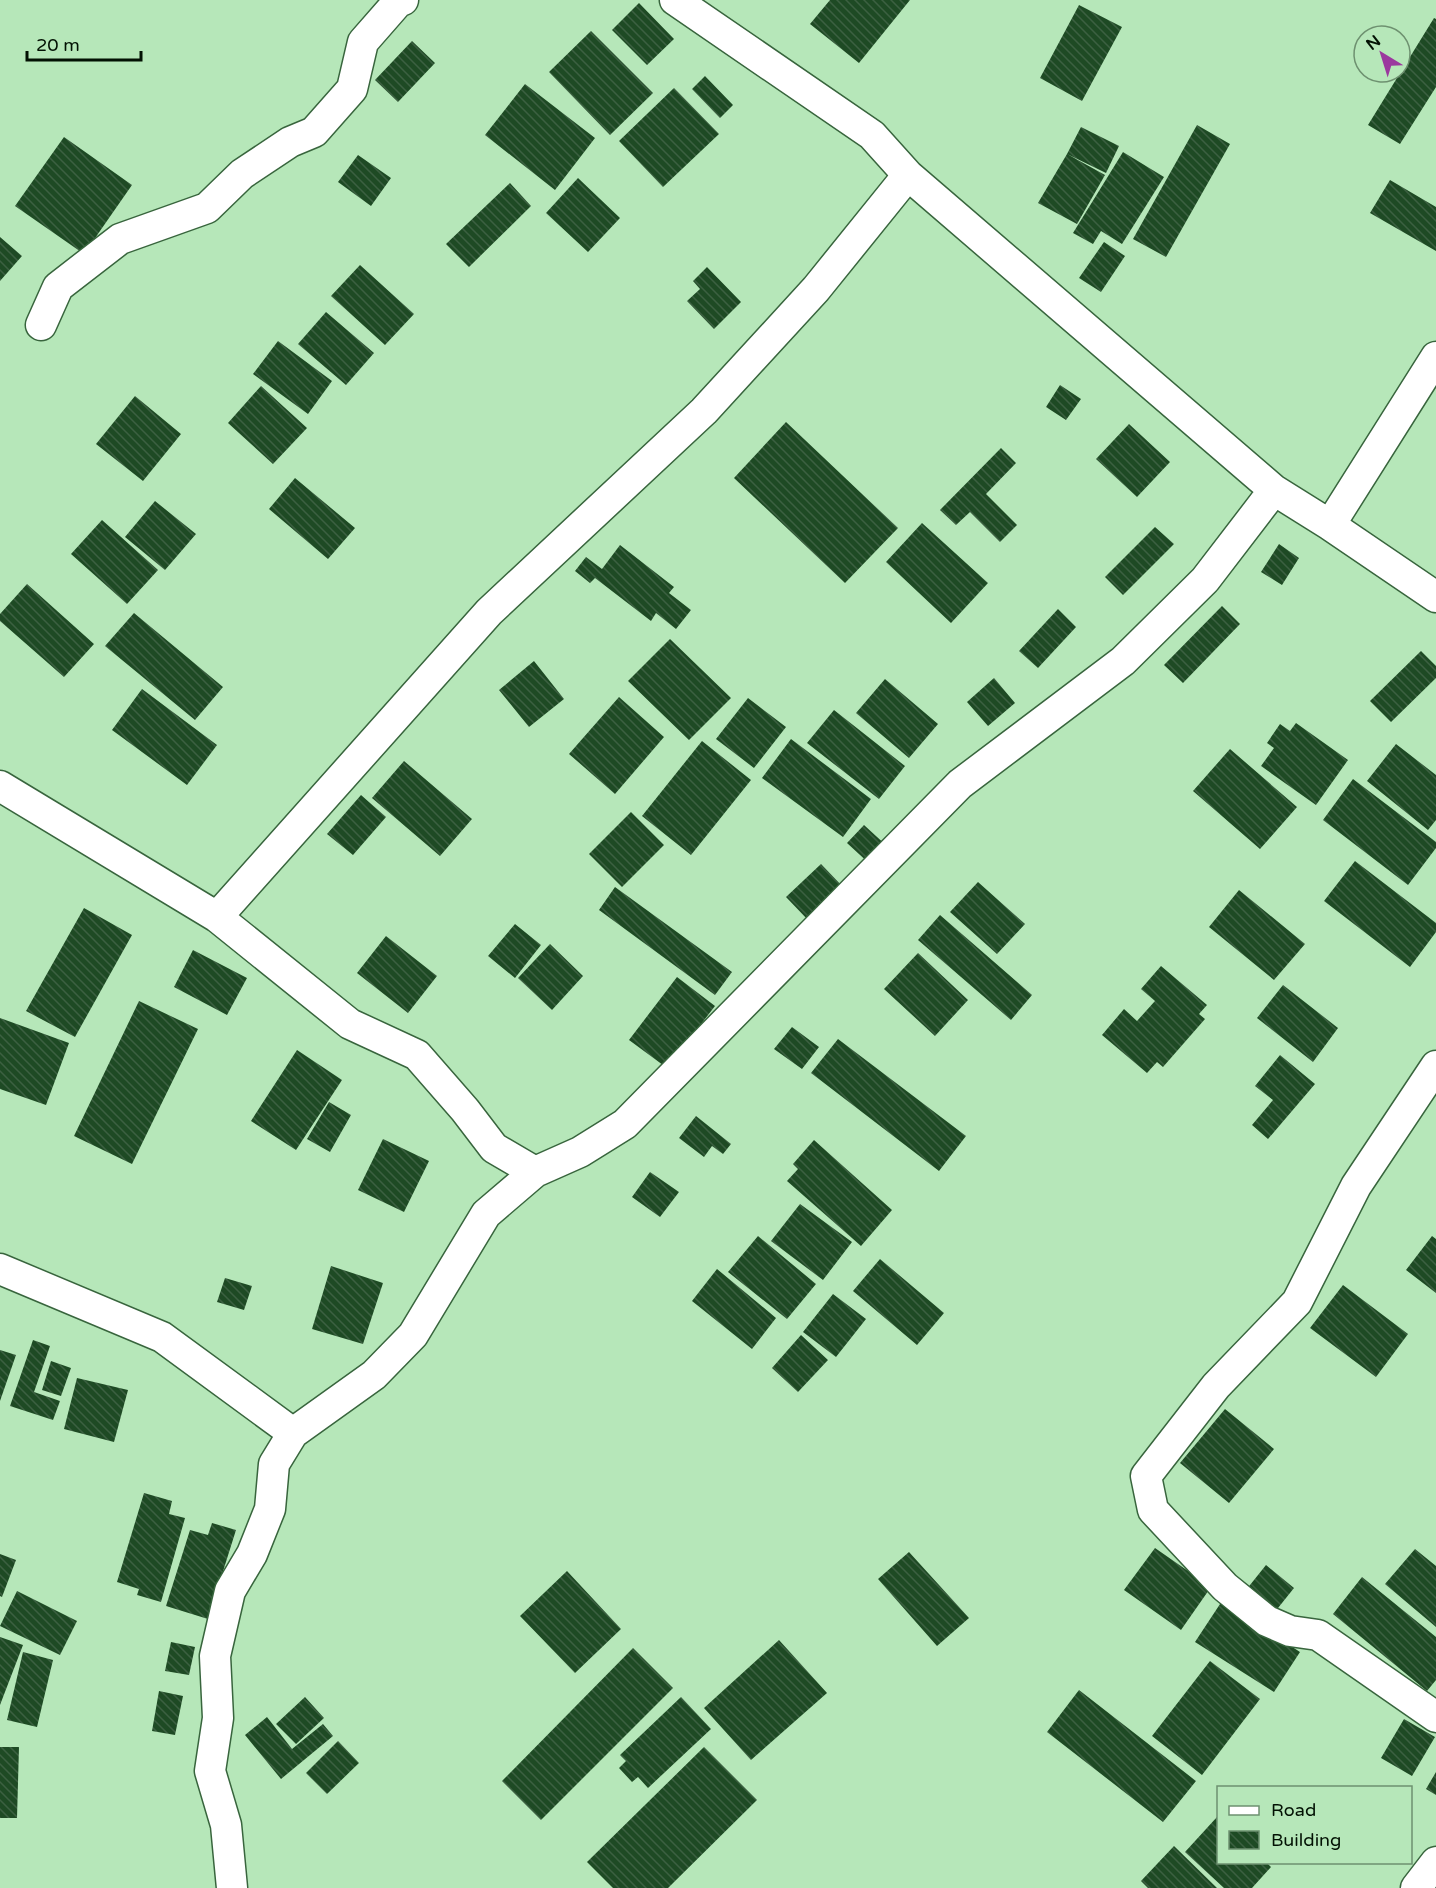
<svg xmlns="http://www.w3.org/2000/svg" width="1436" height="1888" font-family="'Varela Round',sans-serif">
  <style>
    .building { fill: url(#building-back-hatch) }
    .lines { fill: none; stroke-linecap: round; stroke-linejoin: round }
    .street-casing { stroke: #38653d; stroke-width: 33 }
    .street { stroke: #fff; stroke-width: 30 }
  </style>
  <defs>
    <pattern id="building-back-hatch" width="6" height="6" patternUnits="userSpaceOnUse" patternTransform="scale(1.5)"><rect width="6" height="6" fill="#1e4a24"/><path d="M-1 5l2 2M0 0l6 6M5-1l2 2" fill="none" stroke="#3c6041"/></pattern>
  </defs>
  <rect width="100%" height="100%" fill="#b6e7b9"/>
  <path class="building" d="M 830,0 L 910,0 L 859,63 L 810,24 Z
    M 639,3 L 674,39 L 647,65 L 612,30 Z
    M 1079,5 L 1122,27 L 1082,101 L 1040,78 Z
    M 1434,18 L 1436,19 L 1436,87 L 1400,144 L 1368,125 Z
    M 591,31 L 653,93 L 610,135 L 549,72 Z
    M 412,41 L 435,63 L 398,102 L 375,80 Z
    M 705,76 L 733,105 L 720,118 L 692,89 Z
    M 525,84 L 595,138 L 555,190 L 485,135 Z
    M 674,88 L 719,134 L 663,187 L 619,141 Z
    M 1197,125 L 1230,144 L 1166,257 L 1133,239 Z
    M 1081,127 L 1119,146 L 1106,173 L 1067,154 Z
    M 64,137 L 132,185 L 84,254 L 15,206 Z
    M 1123,152 L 1164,177 L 1122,244 L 1101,231 L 1093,244 L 1073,233 Z
    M 1067,154 L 1105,175 L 1077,224 L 1038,203 Z
    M 358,155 L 391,178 L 371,206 L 338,182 Z
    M 578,178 L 620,218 L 588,252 L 546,213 Z
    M 1390,180 L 1436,207 L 1436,251 L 1370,213 Z
    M 510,183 L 531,206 L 469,267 L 446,244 Z
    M 0,237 L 22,256 L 0,281 Z
    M 1104,242 L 1125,256 L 1101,292 L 1079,278 Z
    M 360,265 L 414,314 L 385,345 L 331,296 Z
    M 707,267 L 741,302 L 714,329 L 687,301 L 700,289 L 693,281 Z
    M 326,312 L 374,353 L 346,385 L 298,344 Z
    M 278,341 L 332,381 L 308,414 L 253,374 Z
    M 1060,385 L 1081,399 L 1066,420 L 1046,407 Z
    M 261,386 L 307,428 L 273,464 L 228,423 Z
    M 135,396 L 181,434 L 143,481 L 96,444 Z
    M 786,422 L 898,528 L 845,583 L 734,478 Z
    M 1129,424 L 1170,462 L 1137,497 L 1096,459 Z
    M 1001,448 L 1016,463 L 986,494 L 1017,525 L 1000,542 L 970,512 L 956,525 L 940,510 Z
    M 295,478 L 355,528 L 328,559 L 269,509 Z
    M 155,501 L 196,534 L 165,570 L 125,537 Z
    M 102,520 L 158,570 L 127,604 L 71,554 Z
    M 922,523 L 988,583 L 951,623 L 886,562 Z
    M 1155,527 L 1174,544 L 1123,595 L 1105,577 Z
    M 1279,544 L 1299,558 L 1282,585 L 1261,572 Z
    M 620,545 L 674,587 L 669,593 L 691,610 L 676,629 L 656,613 L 651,621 L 595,578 L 590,583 L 575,571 L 586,557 L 602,569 Z
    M 27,584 L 94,644 L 64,677 L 0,621 L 0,614 Z
    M 1222,606 L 1240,624 L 1183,683 L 1164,665 Z
    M 1058,609 L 1076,627 L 1038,668 L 1019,651 Z
    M 134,613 L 223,687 L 195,720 L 105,646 Z
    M 670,639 L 731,698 L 689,740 L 628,681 Z
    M 1421,651 L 1436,666 L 1436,678 L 1391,722 L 1370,701 Z
    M 534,661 L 564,699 L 529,727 L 499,690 Z
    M 994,678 L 1015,703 L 988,726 L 967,702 Z
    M 885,679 L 938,724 L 909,758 L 856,713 Z
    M 142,689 L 217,745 L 187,785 L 112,730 Z
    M 619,697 L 664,737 L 615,794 L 569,754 Z
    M 748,698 L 786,727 L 754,768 L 716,739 Z
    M 834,710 L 905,766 L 879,799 L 807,743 Z
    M 1296,723 L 1348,760 L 1316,805 L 1261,766 L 1274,748 L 1267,743 L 1280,724 L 1290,731 Z
    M 791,739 L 871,799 L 843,837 L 762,778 Z
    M 702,741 L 751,780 L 691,855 L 642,816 Z
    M 1396,744 L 1436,775 L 1436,820 L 1428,830 L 1367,781 Z
    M 1230,749 L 1297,807 L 1260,849 L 1193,791 Z
    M 404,761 L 472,819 L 440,856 L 372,798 Z
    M 1353,779 L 1436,842 L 1436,848 L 1408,885 L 1323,820 Z
    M 361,795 L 386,817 L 353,855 L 327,834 Z
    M 631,812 L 664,845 L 622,887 L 589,854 Z
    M 864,825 L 889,848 L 872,866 L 847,843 Z
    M 1355,861 L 1436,923 L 1436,932 L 1410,967 L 1324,901 Z
    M 821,864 L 844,888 L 808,920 L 786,897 Z
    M 978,882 L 1025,924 L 997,954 L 950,912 Z
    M 615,887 L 732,972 L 715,995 L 599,910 Z
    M 1239,890 L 1305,944 L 1274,980 L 1209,927 Z
    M 84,908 L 132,935 L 75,1037 L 26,1011 Z
    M 940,915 L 1032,995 L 1011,1020 L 918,940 Z
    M 515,924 L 541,945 L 515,978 L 488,956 Z
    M 386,936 L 437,976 L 408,1013 L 357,973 Z
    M 550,944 L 583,976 L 552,1010 L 518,978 Z
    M 193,950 L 247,978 L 227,1015 L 174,987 Z
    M 918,953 L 968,1000 L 935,1036 L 884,989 Z
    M 1161,966 L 1207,1005 L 1199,1014 L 1205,1019 L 1163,1067 L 1157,1062 L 1147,1073 L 1102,1035 L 1124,1009 L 1137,1021 L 1155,1001 L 1141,989 Z
    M 677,977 L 715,1006 L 667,1068 L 629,1040 Z
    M 1283,985 L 1338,1028 L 1313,1062 L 1257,1018 Z
    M 139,1001 L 198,1029 L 132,1164 L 74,1136 Z
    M 0,1018 L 69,1043 L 46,1105 L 0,1089 Z
    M 792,1027 L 819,1047 L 802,1069 L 774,1049 Z
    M 838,1039 L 966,1136 L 939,1171 L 811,1073 Z
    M 297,1050 L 342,1080 L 296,1150 L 251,1121 Z
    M 1280,1055 L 1315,1084 L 1268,1139 L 1252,1125 L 1273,1100 L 1255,1086 Z
    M 329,1102 L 351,1115 L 330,1152 L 307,1139 Z
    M 696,1116 L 731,1144 L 723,1154 L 712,1146 L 704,1157 L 679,1138 Z
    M 383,1139 L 429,1161 L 404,1212 L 358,1190 Z
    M 814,1140 L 892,1210 L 861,1246 L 787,1181 L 798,1169 L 793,1164 Z
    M 650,1172 L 679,1192 L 660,1217 L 632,1197 Z
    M 800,1204 L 852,1242 L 823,1280 L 771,1241 Z
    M 758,1236 L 816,1284 L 787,1319 L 728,1272 Z
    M 1432,1236 L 1436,1239 L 1436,1293 L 1406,1270 Z
    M 880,1259 L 944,1313 L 917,1345 L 853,1291 Z
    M 331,1266 L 383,1283 L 363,1344 L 312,1329 Z
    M 717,1269 L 776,1318 L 752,1349 L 692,1301 Z
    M 225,1278 L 252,1286 L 244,1310 L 217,1302 Z
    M 1343,1285 L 1408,1334 L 1376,1377 L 1310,1328 Z
    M 833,1294 L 866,1319 L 836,1357 L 803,1332 Z
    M 801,1335 L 828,1360 L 798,1392 L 772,1368 Z
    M 33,1340 L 50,1346 L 34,1392 L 60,1401 L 53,1420 L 10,1406 Z
    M 0,1350 L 16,1355 L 0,1401 Z
    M 51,1361 L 71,1368 L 61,1396 L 42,1390 Z
    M 77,1378 L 128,1390 L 114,1442 L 64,1429 Z
    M 1225,1409 L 1274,1449 L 1229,1503 L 1180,1463 Z
    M 144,1493 L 172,1501 L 169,1514 L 185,1518 L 161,1602 L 137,1595 L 139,1589 L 117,1582 Z
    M 212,1523 L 236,1530 L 208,1619 L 166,1606 L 190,1530 L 208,1535 Z
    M 1155,1548 L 1211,1587 L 1181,1630 L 1124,1590 Z
    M 1415,1549 L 1436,1566 L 1436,1627 L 1385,1584 Z
    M 909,1552 L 969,1618 L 937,1646 L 878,1579 Z
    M 0,1554 L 16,1560 L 2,1597 L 0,1596 Z
    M 1266,1565 L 1294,1588 L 1274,1613 L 1246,1590 Z
    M 567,1571 L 621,1629 L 575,1673 L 520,1616 Z
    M 1362,1577 L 1436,1637 L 1436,1680 L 1427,1691 L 1333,1614 Z
    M 17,1591 L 77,1621 L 60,1655 L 0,1626 Z
    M 1222,1601 L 1300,1652 L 1274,1692 L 1195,1642 Z
    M 0,1637 L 23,1645 L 0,1705 Z
    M 779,1640 L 827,1693 L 751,1760 L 704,1708 Z
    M 171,1642 L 195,1647 L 189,1675 L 165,1671 Z
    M 633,1648 L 673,1688 L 541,1820 L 502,1781 Z
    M 23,1652 L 53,1660 L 37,1727 L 7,1720 Z
    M 1210,1661 L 1260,1699 L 1202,1775 L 1152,1736 Z
    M 1079,1690 L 1196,1781 L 1163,1822 L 1047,1732 Z
    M 159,1691 L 183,1696 L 175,1735 L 152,1731 Z
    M 305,1697 L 324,1718 L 296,1744 L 276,1724 Z
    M 681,1697 L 711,1729 L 648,1788 L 638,1777 L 632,1782 L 619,1768 L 626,1761 L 620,1755 Z
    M 267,1717 L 292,1749 L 323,1724 L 333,1736 L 281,1779 L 245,1735 Z
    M 1404,1719 L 1435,1737 L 1412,1776 L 1381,1758 Z
    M 338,1741 L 359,1763 L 327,1794 L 306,1773 Z
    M 0,1747 L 19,1747 L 17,1818 L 0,1818 Z
    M 704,1747 L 757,1800 L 668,1888 L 613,1888 L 587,1862 Z
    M 1436,1772 L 1436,1795 L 1426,1789 Z
    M 1217,1817 L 1218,1819 L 1218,1862 L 1266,1862 L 1271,1867 L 1252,1888 L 1224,1888 L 1185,1852 Z
    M 1174,1846 L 1217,1888 L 1148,1888 L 1141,1881 Z"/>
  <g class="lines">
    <g class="street-casing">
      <path id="street" d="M 675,0 L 872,135 L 908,175 L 1274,490 L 1330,525 L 1436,597
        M 41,325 L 58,287 L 120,239 L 207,208 L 242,174 L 290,142 L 314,132 L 352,89 L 363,42 L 398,2 L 403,0
        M 1330,525 L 1436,357
        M 0,786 L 217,917 L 350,1024 L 417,1055 L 465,1110 L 494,1148 L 535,1172 L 486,1214 L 413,1335 L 374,1375 L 293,1433 L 274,1464 L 270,1509 L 252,1554 L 230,1591 L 215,1656 L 218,1718 L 210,1771 L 226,1825 L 232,1888
        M 217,917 L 489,612 L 704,411 L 816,289 L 908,175
        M 1436,1066 L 1356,1186 L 1297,1302 L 1216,1386 L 1146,1476 L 1153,1510 L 1225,1587 L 1267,1621 L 1290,1631 L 1318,1635 L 1436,1717
        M 535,1172 L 580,1152 L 625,1124 L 960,784 L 1123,661 L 1205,580 L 1274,490
        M 0,1269 L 162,1337 L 293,1433
        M 1416,1888 L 1436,1862"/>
    </g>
    <use href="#street" class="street"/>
  </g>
  <rect x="1217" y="1786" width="195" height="78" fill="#b6e7b9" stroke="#6e9170" stroke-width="1.5"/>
  <rect x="1229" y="1806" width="30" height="9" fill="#ffffff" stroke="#6e9170" stroke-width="1.5"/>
  <text x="1271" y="1816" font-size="18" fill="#021103">Road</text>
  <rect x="1229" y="1831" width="30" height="18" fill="url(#building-back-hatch)" stroke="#6e9170" stroke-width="1.5"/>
  <text x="1271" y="1846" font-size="18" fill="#021103">Building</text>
  <g transform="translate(1382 54) rotate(322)"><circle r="28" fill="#b6e7b9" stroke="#6e9170" stroke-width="1.5"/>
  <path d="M0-4.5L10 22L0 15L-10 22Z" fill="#9b389e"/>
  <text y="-9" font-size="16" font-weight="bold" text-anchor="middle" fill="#021103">N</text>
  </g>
  <path d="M27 51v9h114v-9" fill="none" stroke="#021103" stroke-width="3"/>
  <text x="36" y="51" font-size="18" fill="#021103" stroke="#b6e7b9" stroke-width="4.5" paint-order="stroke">20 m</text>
</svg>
